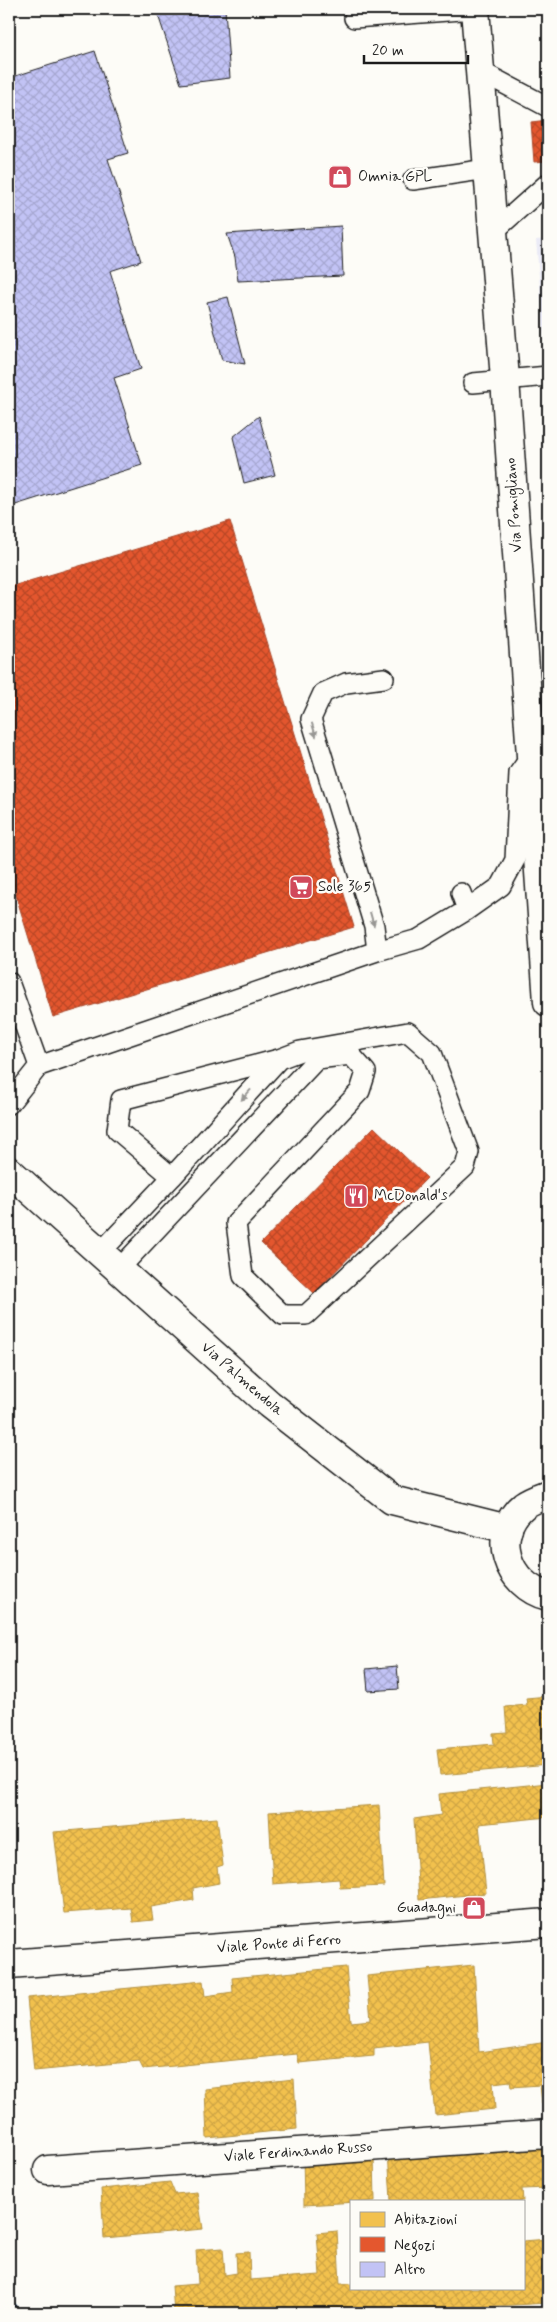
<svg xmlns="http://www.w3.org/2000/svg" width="557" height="2322" font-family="Mynerve,sans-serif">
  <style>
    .built { fill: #ebebf6 }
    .homes { fill: url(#homes-cross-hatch); stroke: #b2903f }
    .shops { fill: url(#shops-cross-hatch); stroke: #a84529 }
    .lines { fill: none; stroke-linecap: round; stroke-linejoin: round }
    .stream { stroke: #65819c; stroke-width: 10 }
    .building { fill: url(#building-cross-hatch); stroke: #1c1c1c }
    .lane-casing { stroke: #1c1c1c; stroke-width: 22 }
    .street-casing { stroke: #1c1c1c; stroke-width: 31 }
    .secondary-casing { stroke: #1c1c1c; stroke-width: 31 }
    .lane { stroke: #fdfcf7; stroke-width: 19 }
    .street { stroke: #fdfcf7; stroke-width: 28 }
    .secondary { stroke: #fdfcf7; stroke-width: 28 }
    .oneway { fill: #989794 }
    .labels { text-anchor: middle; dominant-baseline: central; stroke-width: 5; stroke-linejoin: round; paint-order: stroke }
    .poi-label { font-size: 15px; fill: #1c1c1c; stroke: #fdfcf7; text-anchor: start }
    .street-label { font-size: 15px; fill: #1c1c1c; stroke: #fdfcf7 }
  </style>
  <defs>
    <pattern id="homes-cross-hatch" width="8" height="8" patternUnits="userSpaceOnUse" patternTransform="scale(1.25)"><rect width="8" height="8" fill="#f2c14e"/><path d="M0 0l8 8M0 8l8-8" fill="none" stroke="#cfa544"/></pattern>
    <pattern id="shops-cross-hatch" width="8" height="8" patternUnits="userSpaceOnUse" patternTransform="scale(1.25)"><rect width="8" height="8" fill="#e4572e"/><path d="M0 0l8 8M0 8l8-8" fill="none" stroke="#b84726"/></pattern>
    <pattern id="building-cross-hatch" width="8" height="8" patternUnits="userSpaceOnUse" patternTransform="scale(1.25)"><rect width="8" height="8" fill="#c2c3f5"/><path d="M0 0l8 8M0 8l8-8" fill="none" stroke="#a6a7d1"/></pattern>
  </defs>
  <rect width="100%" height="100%" fill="#fdfcf7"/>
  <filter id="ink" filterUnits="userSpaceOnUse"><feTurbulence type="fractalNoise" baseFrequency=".02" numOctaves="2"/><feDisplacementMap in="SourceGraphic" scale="10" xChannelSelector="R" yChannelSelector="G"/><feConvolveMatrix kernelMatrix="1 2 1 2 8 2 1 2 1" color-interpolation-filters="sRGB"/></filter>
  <g filter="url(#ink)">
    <path class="built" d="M 548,239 L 548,384 L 536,240 Z"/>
    <path class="homes" d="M 548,1696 L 548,1765 L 440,1775 L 437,1749 L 494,1744 L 493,1733 L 507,1732 L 505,1707 L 527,1705 L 526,1698 Z
      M 548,1783 L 548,1817 L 479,1824 L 486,1893 L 419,1900 L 414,1819 L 441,1815 L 439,1794 Z
      M 379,1805 L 384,1886 L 340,1888 L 339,1879 L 273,1884 L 269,1812 Z
      M 217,1818 L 223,1865 L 217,1867 L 219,1883 L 193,1888 L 194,1900 L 151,1907 L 153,1920 L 133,1922 L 131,1908 L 64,1913 L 54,1832 Z
      M 474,1965 L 479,2052 L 548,2042 L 548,2102 L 542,2103 L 540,2085 L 511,2087 L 510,2081 L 493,2083 L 495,2109 L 435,2115 L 428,2042 L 374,2048 L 374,2056 L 299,2063 L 297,2054 L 143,2069 L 139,2061 L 34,2071 L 27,1998 L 203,1981 L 205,1996 L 233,1992 L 232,1978 L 346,1967 L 351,2022 L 371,2020 L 367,1976 Z
      M 294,2079 L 297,2129 L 207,2138 L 205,2089 Z
      M 548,2142 L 548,2188 L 522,2189 L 523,2201 L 391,2201 L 388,2151 Z
      M 303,2155 L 374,2156 L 375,2201 L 304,2205 Z
      M 170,2182 L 175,2194 L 197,2192 L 203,2229 L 104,2238 L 101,2189 Z
      M 337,2231 L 340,2284 L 351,2284 L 351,2288 L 523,2288 L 523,2241 L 548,2239 L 548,2303 L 374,2313 L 174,2313 L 172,2286 L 198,2284 L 196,2250 L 223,2248 L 225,2275 L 237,2273 L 236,2253 L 249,2252 L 250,2280 L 320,2275 L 317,2233 Z"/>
    <path class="shops" d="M 548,120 L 548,161 L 534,162 L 531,122 Z
      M 230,521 L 354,927 L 53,1017 L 9,873 L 9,587 Z
      M 374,1127 L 427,1178 L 314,1293 L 261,1243 Z"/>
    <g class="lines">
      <path class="stream" d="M 9,2303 L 17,2313"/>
    </g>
    <path class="building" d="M 156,9 L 225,9 L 230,78 L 181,84 Z
      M 95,51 L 128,153 L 108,159 L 141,261 L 110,271 L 141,369 L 114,378 L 142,465 L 9,507 L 9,78 Z
      M 341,226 L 343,276 L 238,281 L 235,257 L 227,234 Z
      M 228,297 L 245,364 L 222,360 L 207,302 Z
      M 259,416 L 275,475 L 244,483 L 233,437 Z
      M 397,1666 L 399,1689 L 368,1691 L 366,1669 Z"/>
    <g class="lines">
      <g class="lane-casing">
        <path id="lane" d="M 354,18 L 475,9
          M 480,71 L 548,107
          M 413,180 L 487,169
          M 492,233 L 548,183
          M 473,383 L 548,376
          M 461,893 L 467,910 L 501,886 L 515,860 L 519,773 L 531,756
          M 377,951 L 374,926 L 311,719 L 323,693 L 346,683 L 384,678
          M 9,982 L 39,1066
          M 9,1104 L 39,1066 L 377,951 L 419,939 L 467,910
          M 172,1177 L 279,1059
          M 100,1253 L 172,1177 L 117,1130 L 121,1100 L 279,1059 L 300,1051 L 408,1032 L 432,1053 L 469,1152 L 465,1167 L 306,1315 L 283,1315 L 243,1276 L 236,1223 L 360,1091 L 366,1072 L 351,1055 L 317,1059 L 119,1269"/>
      </g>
      <g class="street-casing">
        <path id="street" d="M 9,1171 L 269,1404 L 392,1500 L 508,1529
          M 9,1964 L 548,1923
          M 48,2170 L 548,2134"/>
      </g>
      <g class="secondary-casing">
        <path id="secondary" d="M 475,9 L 505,379 L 548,1002
          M 548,1494 C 540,1497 531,1500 524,1505 C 489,1534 507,1586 548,1596"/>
      </g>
      <use href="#lane" class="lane"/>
      <use href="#street" class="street"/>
      <use href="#secondary" class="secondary"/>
    </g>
    <defs><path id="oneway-solid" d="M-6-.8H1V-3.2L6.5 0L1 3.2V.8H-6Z" transform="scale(1.25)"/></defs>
    <g class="oneway">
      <use href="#oneway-solid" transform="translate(314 730) rotate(73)"/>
      <use href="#oneway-solid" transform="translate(372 919) rotate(74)"/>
      <use href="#oneway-solid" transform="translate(246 1095) rotate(132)"/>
    </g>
  </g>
  <defs>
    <g id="shop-square" transform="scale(1.25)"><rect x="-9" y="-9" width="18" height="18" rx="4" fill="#d1495b" stroke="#fdfcf7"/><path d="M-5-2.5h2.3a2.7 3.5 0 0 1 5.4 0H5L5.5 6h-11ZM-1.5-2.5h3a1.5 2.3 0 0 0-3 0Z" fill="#fff"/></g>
    <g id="supermarket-square" transform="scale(1.25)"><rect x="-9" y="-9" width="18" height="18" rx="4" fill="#d1495b" stroke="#fdfcf7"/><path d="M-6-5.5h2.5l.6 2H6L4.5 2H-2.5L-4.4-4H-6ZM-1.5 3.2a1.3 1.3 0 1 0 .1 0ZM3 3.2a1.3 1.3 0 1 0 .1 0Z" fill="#fff"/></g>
    <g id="restaurant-square" transform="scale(1.25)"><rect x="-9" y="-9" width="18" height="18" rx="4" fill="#d1495b" stroke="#fdfcf7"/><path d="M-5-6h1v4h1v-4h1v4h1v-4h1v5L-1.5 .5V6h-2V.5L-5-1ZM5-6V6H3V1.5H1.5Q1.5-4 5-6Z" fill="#fff"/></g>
  </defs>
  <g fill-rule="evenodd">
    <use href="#shop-square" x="340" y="177"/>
    <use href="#supermarket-square" x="301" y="887"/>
    <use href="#restaurant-square" x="356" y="1196"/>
    <use href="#shop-square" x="474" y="1908"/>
  </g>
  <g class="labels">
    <g class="poi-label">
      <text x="358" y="177">Omnia GPL</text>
      <text x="318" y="887">Sole 365</text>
      <text x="374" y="1196">McDonald's</text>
      <text x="456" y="1908" text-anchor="end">Guadagni</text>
    </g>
    <g class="street-label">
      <text transform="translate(514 505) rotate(-94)">Via Pomigliano</text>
      <text transform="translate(242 1379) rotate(41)">Via Palmendola</text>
      <text transform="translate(279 1944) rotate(-4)">Viale Ponte di Ferro</text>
      <text transform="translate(298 2152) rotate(-4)">Viale Ferdinando Russo</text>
    </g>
  </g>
  <rect width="557" height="2322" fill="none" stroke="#fdfcf7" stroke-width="30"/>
  <rect x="15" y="15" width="527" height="2292" fill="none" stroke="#1c1c1c" stroke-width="2" filter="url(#ink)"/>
  <rect x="350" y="2200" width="175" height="90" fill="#fdfcf7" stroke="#a3a29f"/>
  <rect x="360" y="2212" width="25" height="15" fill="#f2c14e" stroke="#a3a29f"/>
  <text x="394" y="2224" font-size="15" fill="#1c1c1c">Abitazioni</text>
  <rect x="360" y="2237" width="25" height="15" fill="#e4572e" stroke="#a3a29f"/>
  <text x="394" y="2250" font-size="15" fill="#1c1c1c">Negozi</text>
  <rect x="360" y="2262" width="25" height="15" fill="#c2c3f5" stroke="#a3a29f"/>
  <text x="394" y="2274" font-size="15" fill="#1c1c1c">Altro</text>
  <path d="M364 55v8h104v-8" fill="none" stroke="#1c1c1c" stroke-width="2.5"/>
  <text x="372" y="55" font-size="15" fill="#1c1c1c" stroke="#fdfcf7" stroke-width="4" paint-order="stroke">20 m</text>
</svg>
